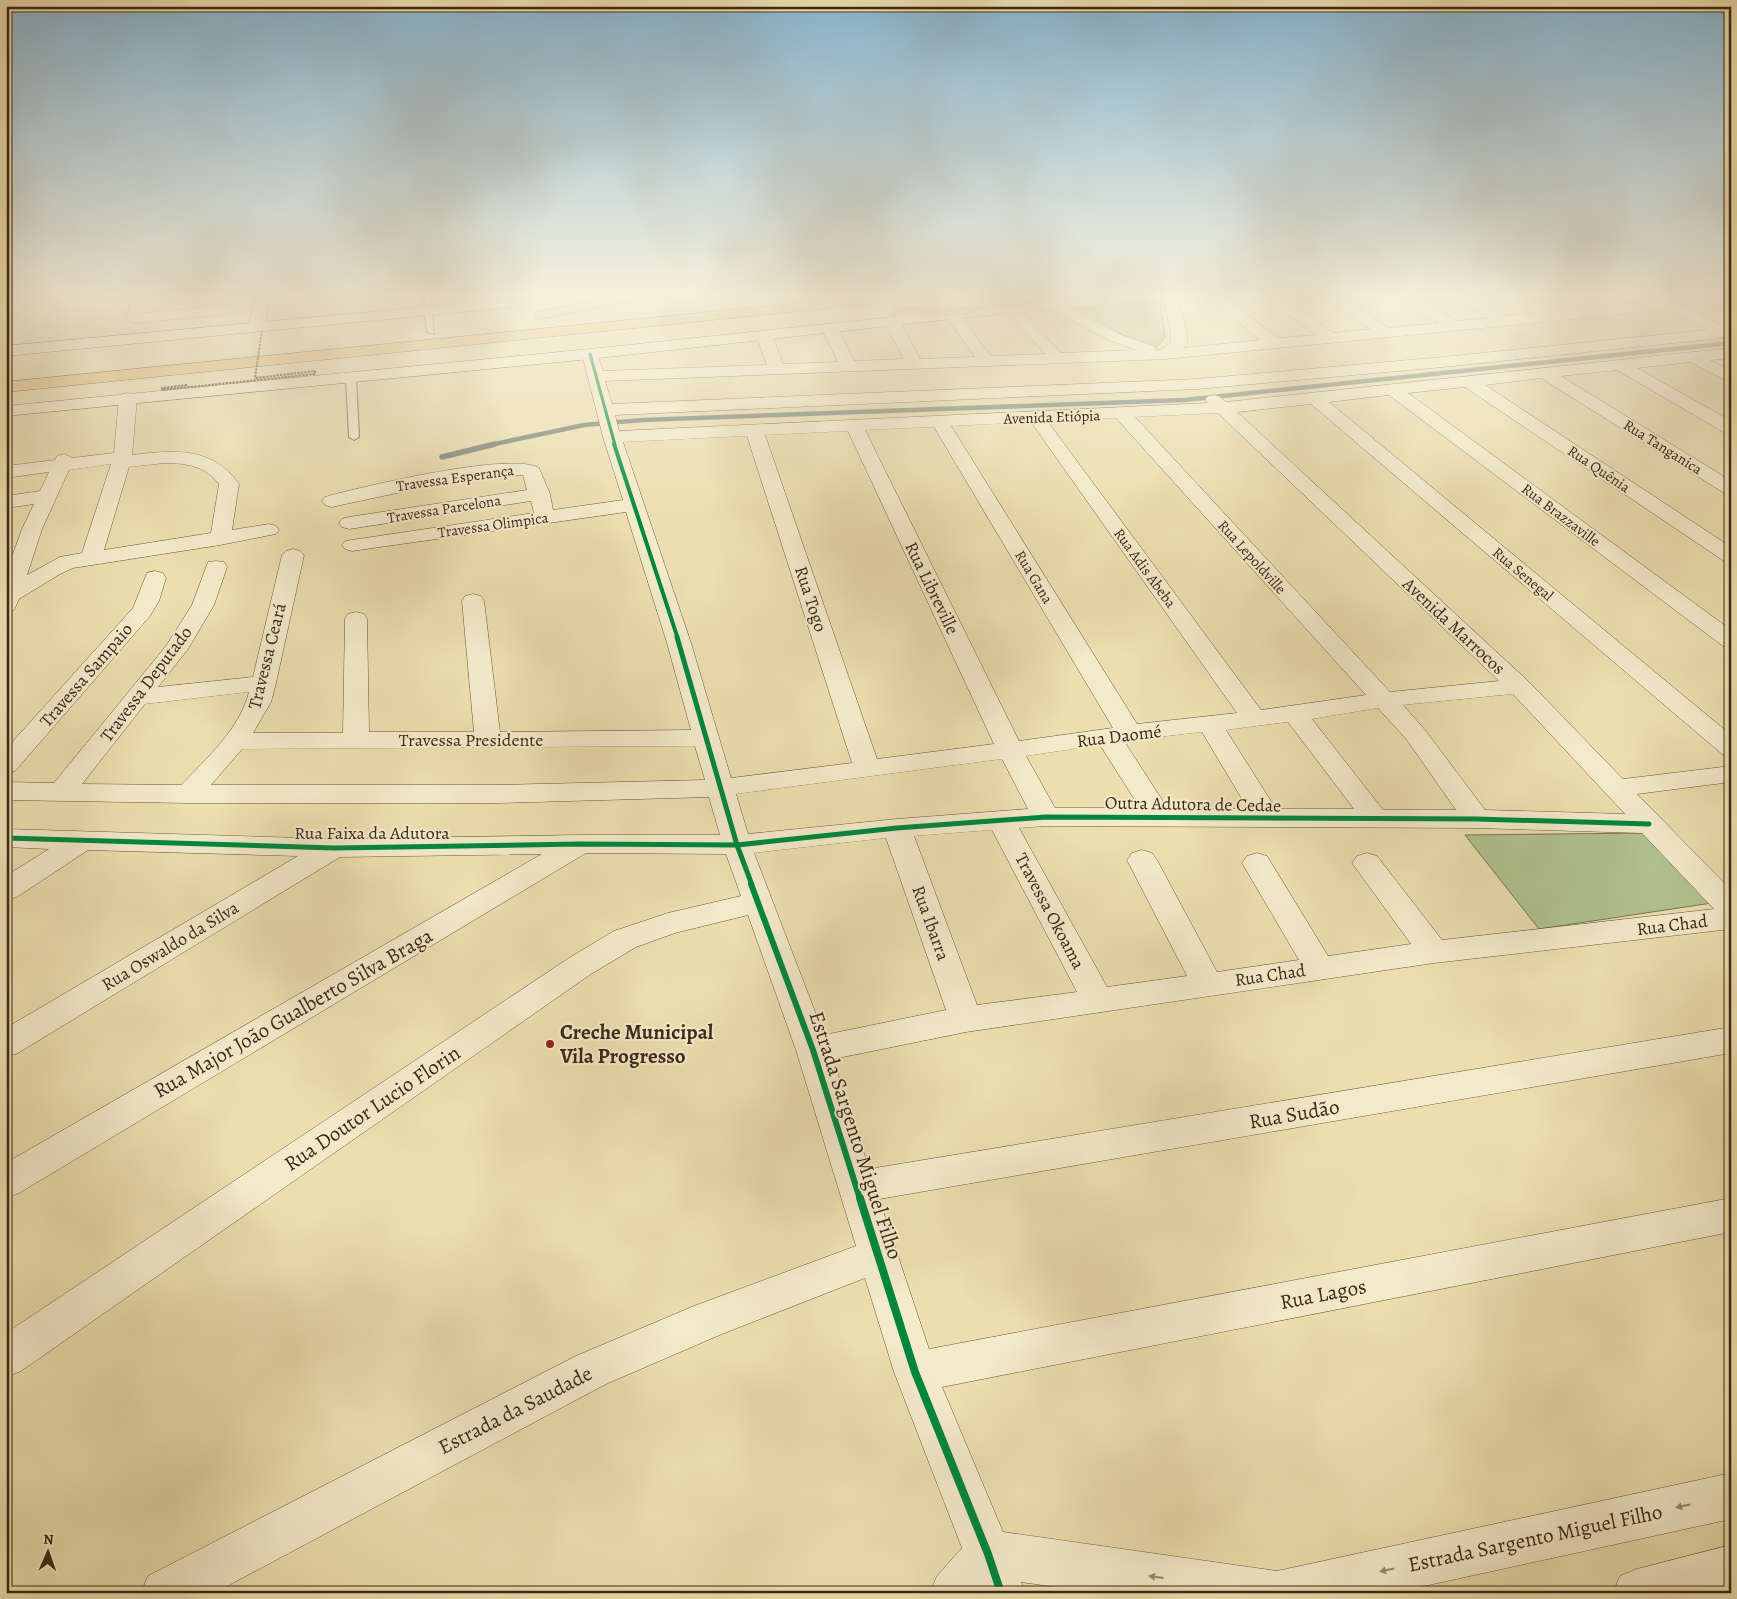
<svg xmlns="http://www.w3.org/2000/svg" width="1737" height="1599" font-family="Alegreya,serif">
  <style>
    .green { fill: #b1c290; stroke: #767554 }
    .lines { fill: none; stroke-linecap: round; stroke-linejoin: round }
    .stream-far1 { stroke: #748075; stroke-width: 4.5 }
    .stream { stroke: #748075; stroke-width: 5.5 }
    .lane-casing { stroke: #66563e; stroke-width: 2 }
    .street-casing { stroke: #66563e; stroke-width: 1 }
    .secondary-casing { stroke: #3a2819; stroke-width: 1 }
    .highway-casing { stroke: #3a2819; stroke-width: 1 }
    .lane { fill: #f3eaca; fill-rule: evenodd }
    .street { fill: #f3eaca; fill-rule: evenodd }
    .secondary { fill: #f3eaca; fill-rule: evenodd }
    .highway { fill: #e6bf77; fill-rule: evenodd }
    .path-bridge { stroke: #3a2819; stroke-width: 2; stroke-dasharray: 2.5 1; stroke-linecap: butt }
    .cycleway-far4-casing { stroke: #f3eaca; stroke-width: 5 }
    .cycleway-far3-casing { stroke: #f3eaca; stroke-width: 6 }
    .cycleway-far2-casing { stroke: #f3eaca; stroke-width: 8 }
    .cycleway-far1-casing { stroke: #f3eaca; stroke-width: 9 }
    .cycleway-casing { stroke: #f3eaca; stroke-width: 11 }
    .cycleway-far4 { stroke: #00873e; stroke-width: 3 }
    .cycleway-far3 { stroke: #00873e; stroke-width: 4 }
    .cycleway-far2 { stroke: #00873e; stroke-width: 5 }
    .cycleway-far1 { stroke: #00873e; stroke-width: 6 }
    .cycleway { stroke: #00873e; stroke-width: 8 }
    .oneway { fill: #968972 }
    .poi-dot { fill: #8f2418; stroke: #f3eaca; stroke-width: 2 }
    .labels { text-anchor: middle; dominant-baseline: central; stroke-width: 4; stroke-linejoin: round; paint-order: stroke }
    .far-street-label { font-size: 15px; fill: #3a2819; stroke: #f3eaca }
    .street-label { font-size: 18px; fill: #3a2819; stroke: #f3eaca }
    .near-street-label { font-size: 21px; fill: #3a2819; stroke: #f3eaca }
    .near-poi-label { font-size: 21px; font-weight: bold; fill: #3a2819; stroke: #f3eaca; text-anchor: start }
  </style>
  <rect width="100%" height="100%" fill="#ecdeae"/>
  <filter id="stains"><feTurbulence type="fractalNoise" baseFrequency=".004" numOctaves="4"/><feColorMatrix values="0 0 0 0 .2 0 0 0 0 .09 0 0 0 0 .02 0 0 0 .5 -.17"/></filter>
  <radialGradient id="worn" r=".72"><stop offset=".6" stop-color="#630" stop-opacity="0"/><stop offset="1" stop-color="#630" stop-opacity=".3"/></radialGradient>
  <path class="green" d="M 1160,302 L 1165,337 L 1157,347 L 1137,343 L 1078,309 Z
    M 1642,833 L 1712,903 L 1539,929 L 1465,835 Z"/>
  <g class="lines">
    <path class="stream-far1" d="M 490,445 L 584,425 L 642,420 L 1184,400 L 1731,343"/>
    <path class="stream" d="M 442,457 L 495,444"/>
    <g class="lane-casing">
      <path id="lane" d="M 422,293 L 430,293 L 434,334 L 427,332 Z
        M 351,374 L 356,377 L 359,437 L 354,440 L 349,437 L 346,377 Z"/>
    </g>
    <g class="street-casing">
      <path id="street" d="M 135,293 L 149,293 L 143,313 L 228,306 L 233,307 L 235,310 L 233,313 L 228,314 L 134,323 L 129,321 L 126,318 Z
        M 257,293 L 271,293 L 264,327 L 261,330 L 251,330 L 248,327 Z
        M 1162,293 L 1175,294 L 1187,332 L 1187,343 L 1183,348 L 1260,340 L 1204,293 L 1219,293 L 1278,338 L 1316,335 L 1264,296 L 1262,293 L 1278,293 L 1333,333 L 1370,329 L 1322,296 L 1320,293 L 1336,293 L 1388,328 L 1439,323 L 1395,296 L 1393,293 L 1410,293 L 1457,321 L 1489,318 L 1451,296 L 1449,293 L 1466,293 L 1507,316 L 1536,313 L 1506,296 L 1504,293 L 1521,293 L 1555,311 L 1651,302 L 1643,296 L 1645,293 L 1654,293 L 1727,328 L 1731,327 L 1731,337 L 1443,367 L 1197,389 L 615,415 L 619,431 L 1208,403 L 1205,400 L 1208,396 C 1217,394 1220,396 1226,402 L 1731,348 L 1731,358 L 1710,360 L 1731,371 L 1731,383 L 1690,362 L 1637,368 L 1731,421 L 1731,434 L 1725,433 L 1617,370 L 1561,376 L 1731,481 L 1731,495 L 1724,493 L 1541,378 L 1485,385 L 1731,547 L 1731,563 L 1724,561 L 1465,387 L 1408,393 L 1731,630 L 1731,648 L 1723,646 L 1389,395 L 1329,402 L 1731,735 L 1731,756 L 1722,754 L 1311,404 L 1237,412 L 1528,681 L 1623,779 L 1731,766 L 1731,782 L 1637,794 L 1731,890 L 1731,929 L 1434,963 L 966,1032 L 833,1059 L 869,1169 L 1731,1027 L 1731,1053 L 879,1199 L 929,1349 L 1731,1198 L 1731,1232 L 942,1387 L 1003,1532 L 1277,1571 L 1731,1473 L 1731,1519 L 1392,1593 L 1098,1593 L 1021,1582 L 1025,1593 L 930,1593 L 937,1576 L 962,1548 L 894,1372 L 865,1278 L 722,1334 L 606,1384 L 214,1593 L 141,1593 L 148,1576 L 576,1356 L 694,1306 L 856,1246 L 796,1050 L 748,915 L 675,933 L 636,947 L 591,974 L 21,1371 L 6,1377 L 6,1333 L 569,958 L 614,931 L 668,913 L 741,896 L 726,854 L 586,853 L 19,1193 L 6,1198 L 6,1163 L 542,854 L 340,857 L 18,1053 L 6,1057 L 6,1028 L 298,856 L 88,850 L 17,897 L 6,900 L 6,876 L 49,849 L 6,847 L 6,829 L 334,839 L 580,835 L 720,835 L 709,797 L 498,803 L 188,803 L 6,800 L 6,782 L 54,783 L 166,646 L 192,605 L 208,562 L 216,561 L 224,562 L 227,567 L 214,605 L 188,649 L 158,687 L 253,677 L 282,555 L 286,551 L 293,549 L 300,551 L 304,555 L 276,683 L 271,702 L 253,733 L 343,733 L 345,619 L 348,614 L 356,612 L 364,614 L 367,619 L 369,732 L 474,732 L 462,601 L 465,596 L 473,594 L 481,596 L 484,601 L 500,732 L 691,730 L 667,643 L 626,512 L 352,551 L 345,549 L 342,545 L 345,541 L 534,513 L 531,501 L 349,529 L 342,527 L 339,523 L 342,519 L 349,517 L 527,490 L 523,475 L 494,476 L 429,486 L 332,507 L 325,505 L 322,501 L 325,497 C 361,487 511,451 539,468 L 550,494 L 553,510 L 623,500 L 603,437 L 582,354 L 584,351 L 596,351 L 603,371 L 767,365 L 756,335 L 759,332 L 769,332 L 772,335 L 783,364 L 838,362 L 822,328 L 825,325 L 835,325 L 838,328 L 854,361 L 904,359 L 884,322 L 887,319 L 897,319 L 900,322 L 920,359 L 975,357 L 945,315 L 947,312 L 957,312 L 991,356 L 1045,354 L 1005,309 L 1007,306 L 1017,306 L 1061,353 L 1137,350 L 1111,341 L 1048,308 L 1046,305 L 1048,302 L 1053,301 L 1121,335 L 1154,346 L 1155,350 L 1162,349 L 1171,342 L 1171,332 ZM 1666,310 L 1707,330 L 1443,357 L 1197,379 L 612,404 L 605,381 L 1166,359 ZM 1218,413 L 1499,681 L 1390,692 L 1135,417 ZM 1116,418 L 1366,695 L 1261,710 L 1048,422 ZM 1031,422 L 1237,713 L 1137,724 L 951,426 ZM 934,427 L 1113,728 L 1019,741 L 865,430 ZM 848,431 L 994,744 L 877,759 L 765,435 ZM 747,436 L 852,763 L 731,778 L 691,643 L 623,442 ZM 249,692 C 240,729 206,759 181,785 L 82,784 L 145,704 ZM 1513,694 L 1625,814 L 1485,810 L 1425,730 L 1403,705 ZM 1378,708 L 1407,740 L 1456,810 L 1383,810 L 1312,719 ZM 1288,722 L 1354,809 L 1276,809 L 1226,730 ZM 1202,732 L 1248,809 L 1168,809 L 1124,741 ZM 1100,745 L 1140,808 L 1055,808 L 1026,756 ZM 695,746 L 705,780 L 498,785 L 211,785 L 242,749 ZM 1002,759 L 1028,809 L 897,819 L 748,834 L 736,794 ZM 1046,826 L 1477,828 L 1642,833 L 1714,909 L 1442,940 L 1377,856 L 1367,853 L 1357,856 L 1352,863 L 1411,944 L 1328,956 L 1267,856 L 1257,853 L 1247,856 L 1242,863 L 1299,960 L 1217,972 L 1157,860 L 1152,853 L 1142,850 L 1132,853 L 1127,860 L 1187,976 L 1107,987 L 1019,828 ZM 992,830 L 1077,992 L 977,1005 L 914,836 ZM 886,838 L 946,1010 L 824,1035 L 754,853 Z
        M 1694,293 L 1712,293 L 1731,301 L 1731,310 L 1696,296 Z
        M 128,393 L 134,394 L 137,398 L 132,455 C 174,450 212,446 239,484 L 232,530 L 269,524 L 276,526 L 279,530 L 276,534 L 220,545 L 73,568 L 60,574 L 19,599 L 14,610 L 6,612 L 6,573 L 22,529 L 34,504 L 6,508 L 6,496 L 40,491 L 49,472 L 6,478 L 6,466 L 55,460 L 57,456 L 64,454 L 72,458 L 114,453 L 119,398 L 122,394 ZM 165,463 C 187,463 205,466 219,484 L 211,533 L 104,550 L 129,467 ZM 111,464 L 82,553 L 60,557 L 27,575 L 42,529 L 69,470 Z
        M 155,571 L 163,573 L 166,578 L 159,601 L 150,616 L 15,771 L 6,773 L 6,749 L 133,608 L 147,573 Z
        M 1731,1545 L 1731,1593 L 1613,1593 L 1620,1576 L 1637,1569 Z"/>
    </g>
    <g class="secondary-casing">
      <path id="secondary" d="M 574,293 L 623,293 L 621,296 L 616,297 L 6,356 L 6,346 Z
        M 1144,293 L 1195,293 L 1193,296 L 1188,297 L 979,316 L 590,359 L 6,416 L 6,406 L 590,349 L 979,308 Z"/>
    </g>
    <g class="highway-casing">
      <path id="highway" d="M 635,293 L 663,293 L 661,296 L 656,297 L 541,319 L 536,318 L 534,315 L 536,312 L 541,311 Z
        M 900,293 L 946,293 L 944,296 L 939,297 L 6,392 L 6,382 Z
        M 979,308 L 984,309 L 986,312 L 984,315 L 899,317 L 894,316 L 892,313 L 894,310 L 899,309 Z"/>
    </g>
    <use href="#lane" class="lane"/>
    <use href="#street" class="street"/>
    <use href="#secondary" class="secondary"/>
    <use href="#highway" class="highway"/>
    <path class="path-bridge" d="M 187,385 L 162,388 L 162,390 L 315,374 L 315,371 L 255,378 L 262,331"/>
    <g class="cycleway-far4-casing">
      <path id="cycleway-far4" d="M 590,354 L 615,445"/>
    </g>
    <g class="cycleway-far3-casing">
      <path id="cycleway-far3" d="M 614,444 L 678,639"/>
    </g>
    <g class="cycleway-far2-casing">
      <path id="cycleway-far2" d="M 677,637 L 737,845 L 752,885
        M 6,838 L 334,848 L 580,844 L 737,845 L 897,828 L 1046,817 L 1477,819 L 1649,824"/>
    </g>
    <g class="cycleway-far1-casing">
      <path id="cycleway-far1" d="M 751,884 L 813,1050 L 860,1199"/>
    </g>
    <g class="cycleway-casing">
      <path id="cycleway" d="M 860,1198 L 915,1372 L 988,1554 L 1001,1593"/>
    </g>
    <use href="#cycleway-far4" class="cycleway-far4"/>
    <use href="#cycleway-far3" class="cycleway-far3"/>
    <use href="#cycleway-far2" class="cycleway-far2"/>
    <use href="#cycleway-far1" class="cycleway-far1"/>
    <use href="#cycleway" class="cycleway"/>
  </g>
  <defs><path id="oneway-solid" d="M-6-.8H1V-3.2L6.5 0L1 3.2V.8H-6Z" transform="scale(1.25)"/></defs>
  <g class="oneway">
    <use href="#oneway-solid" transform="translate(1683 1506) rotate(168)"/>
    <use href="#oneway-solid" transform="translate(1387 1570) rotate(168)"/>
    <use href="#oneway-solid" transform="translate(1156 1577) rotate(-172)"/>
  </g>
  <linearGradient id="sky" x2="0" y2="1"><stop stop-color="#89b7d2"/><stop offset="0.57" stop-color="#f6f0db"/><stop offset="1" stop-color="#f6f0db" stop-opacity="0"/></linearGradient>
  <rect width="1737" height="516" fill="url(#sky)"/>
  <circle class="poi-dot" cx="550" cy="1044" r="5"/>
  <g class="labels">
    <g class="far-street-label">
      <text transform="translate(1052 417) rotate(-2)">Avenida Etiópia</text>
      <text transform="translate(1663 447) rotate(32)">Rua Tanganica</text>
      <text transform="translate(1599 469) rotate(34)">Rua Quênia</text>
      <text transform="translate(455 478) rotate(-8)">Travessa Esperança</text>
      <text transform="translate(444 509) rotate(-9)">Travessa Parcelona</text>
      <text transform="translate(1561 515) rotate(37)">Rua Brazzaville</text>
      <text transform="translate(493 525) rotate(-8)">Travessa Olimpica</text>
      <text transform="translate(1252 557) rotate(48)">Rua Lepoldville</text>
      <text transform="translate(1145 568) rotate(54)">Rua Adis Abeba</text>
      <text transform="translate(1523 574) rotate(40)">Rua Senegal</text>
      <text transform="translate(1034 577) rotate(59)">Rua Gana</text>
    </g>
    <g class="street-label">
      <text transform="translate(932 588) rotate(64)">Rua Libreville</text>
      <text transform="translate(811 599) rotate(72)">Rua Togo</text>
      <text transform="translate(1454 626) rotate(43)">Avenida Marrocos</text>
      <text transform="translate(267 656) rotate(-76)">Travessa Ceará</text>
      <text transform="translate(86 675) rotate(-49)">Travessa Sampaio</text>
      <text transform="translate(146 684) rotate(-53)">Travessa Deputado</text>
      <text transform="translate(1119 736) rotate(-7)">Rua Daomé</text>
      <text x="471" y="740">Travessa Presidente</text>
      <text transform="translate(1193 804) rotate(1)">Outra Adutora de Cedae</text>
      <text x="372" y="833">Rua Faixa da Adutora</text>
      <text transform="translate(1050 911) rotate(62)">Travessa Okoama</text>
      <text transform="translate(931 923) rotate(70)">Rua Ibarra</text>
      <text transform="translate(1672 925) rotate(-7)">Rua Chad</text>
      <text transform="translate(170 946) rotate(-31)">Rua Oswaldo da Silva</text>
      <text transform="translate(1270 975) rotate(-8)">Rua Chad</text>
    </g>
    <g class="near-street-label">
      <text transform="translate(293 1013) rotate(-30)">Rua Major João Gualberto Silva Braga</text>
      <text transform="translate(372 1108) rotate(-34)">Rua Doutor Lucio Florin</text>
      <text transform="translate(1294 1114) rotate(-10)">Rua Sudão</text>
      <text transform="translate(856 1135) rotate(72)">Estrada Sargento Miguel Filho</text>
      <text transform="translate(1323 1294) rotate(-11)">Rua Lagos</text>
      <text transform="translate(515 1410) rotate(-27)">Estrada da Saudade</text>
      <text transform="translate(1535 1538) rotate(-12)">Estrada Sargento Miguel Filho</text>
    </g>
    <g class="near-poi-label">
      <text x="560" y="1032">Creche Municipal<tspan x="560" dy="24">Vila Progresso</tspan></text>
    </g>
  </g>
  <rect width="1737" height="1599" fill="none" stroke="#ecdeae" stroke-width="25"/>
  <rect x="8" y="8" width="1722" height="1584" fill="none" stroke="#3a2819" stroke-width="2.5"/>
  <rect x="12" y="12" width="1712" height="1574" fill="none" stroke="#3a2819"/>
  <g transform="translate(48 1552) rotate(2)" stroke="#f3eaca" stroke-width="4" paint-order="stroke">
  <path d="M0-4L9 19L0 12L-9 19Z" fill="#3a2819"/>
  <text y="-8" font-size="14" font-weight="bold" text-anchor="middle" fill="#3a2819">N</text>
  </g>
  <rect width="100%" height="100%" filter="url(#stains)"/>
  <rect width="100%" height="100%" fill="url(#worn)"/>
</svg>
